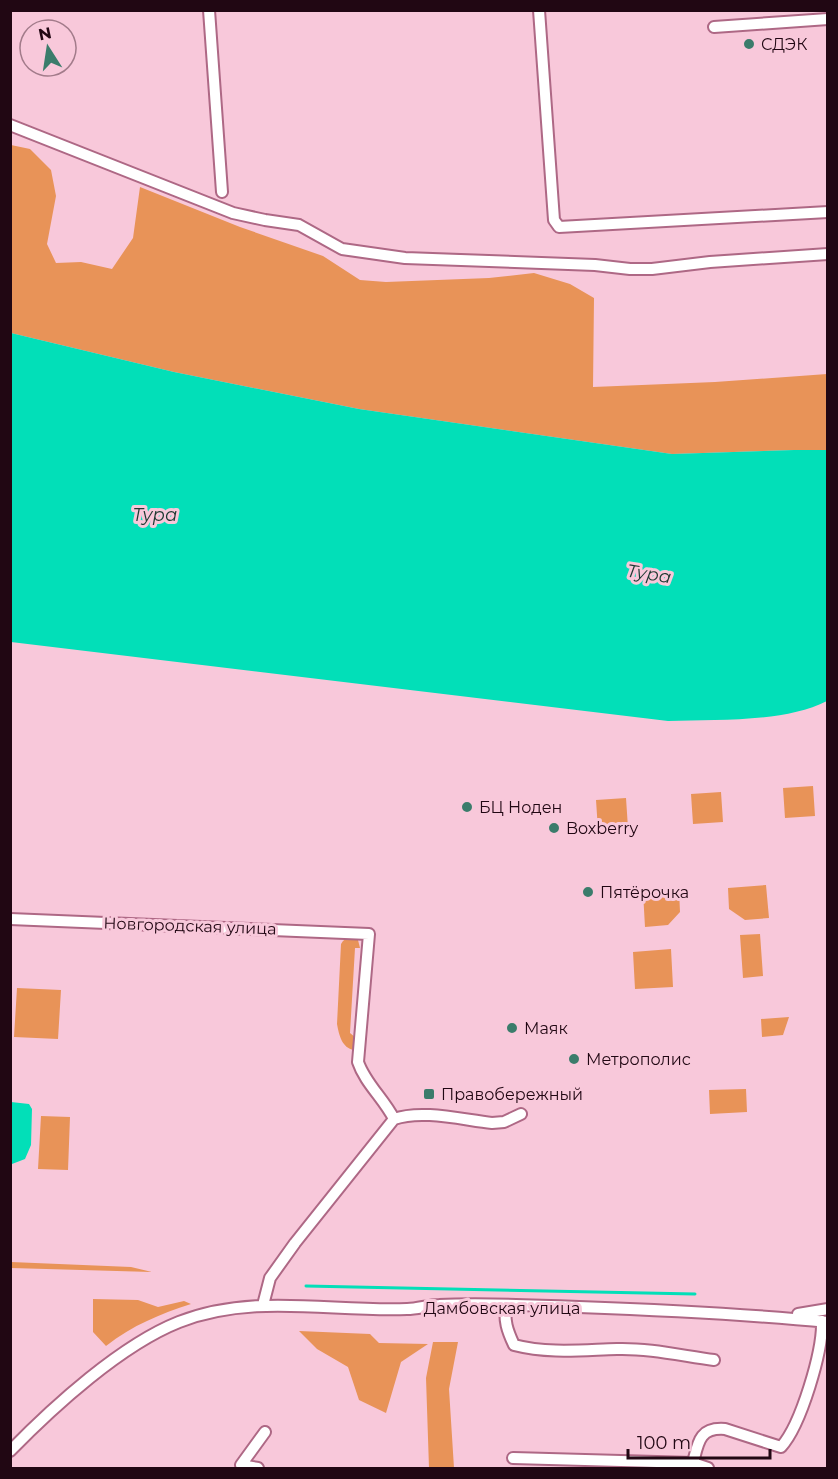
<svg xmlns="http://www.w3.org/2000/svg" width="838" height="1479" font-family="Montserrat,sans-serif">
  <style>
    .green { fill: #e89358 }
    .water { fill: #02dfb8 }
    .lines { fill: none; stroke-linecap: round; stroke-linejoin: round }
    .stream { stroke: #02dfb8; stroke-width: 3 }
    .minor-casing { stroke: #ae6885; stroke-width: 14 }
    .minor { stroke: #fff; stroke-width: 10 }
    .poi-dot { fill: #3b7c6b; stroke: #f8c8da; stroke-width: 2 }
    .labels { text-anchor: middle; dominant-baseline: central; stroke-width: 6; stroke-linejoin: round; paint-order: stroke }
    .poi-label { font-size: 16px; fill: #210713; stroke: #f8c8da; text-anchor: start }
    .street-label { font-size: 16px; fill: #210713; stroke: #f8c8da }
    .water-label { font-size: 18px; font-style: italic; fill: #1d3931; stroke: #f8c8da }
  </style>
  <rect width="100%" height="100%" fill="#f8c8da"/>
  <path class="green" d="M 11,145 L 30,149 L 51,170 L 56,196 L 47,244 L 56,263 L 81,262 L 112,269 L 133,238 L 140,187 L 240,227 L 323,256 L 360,280 L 386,282 L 489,278 L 534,273 L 570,284 L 594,298 L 593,387 L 715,382 L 827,374 L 827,450 L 794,450 L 672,454 L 359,409 L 174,372 L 11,333 Z
    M 813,786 L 815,816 L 785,818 L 783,788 Z
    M 721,792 L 723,822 L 693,824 L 691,794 Z
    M 626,798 L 628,828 L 598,830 L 596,800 Z
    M 766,885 L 769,918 L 745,920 L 729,909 L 728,888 Z
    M 679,890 L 680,912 L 668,925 L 645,927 L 643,892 Z
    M 760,934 L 763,976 L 743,978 L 740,935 Z
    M 347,938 L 358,940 L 360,948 L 355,948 L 350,1033 L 356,1038 L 354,1050 C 342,1048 339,1035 337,1024 L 341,944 L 343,941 Z
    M 671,949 L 673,987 L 635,989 L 633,952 Z
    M 17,988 L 61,990 L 58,1039 L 14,1037 Z
    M 789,1017 L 783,1035 L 762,1037 L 761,1019 Z
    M 746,1089 L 747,1112 L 710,1114 L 709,1090 Z
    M 41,1116 L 70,1117 L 68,1170 L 38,1169 Z
    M 11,1262 L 131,1267 L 152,1272 L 11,1268 Z
    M 93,1299 L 138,1300 L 158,1307 L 184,1301 L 191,1304 C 160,1314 133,1325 106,1346 L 93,1332 Z
    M 299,1331 L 370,1334 L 379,1343 L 428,1344 L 401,1362 L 386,1413 L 359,1400 L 348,1367 L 317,1349 Z
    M 433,1342 L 458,1342 L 449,1389 L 454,1468 L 429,1468 L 426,1378 Z"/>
  <path class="water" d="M 11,333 L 174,372 L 359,409 L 672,454 L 794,450 L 827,450 L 827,701 C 784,723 717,719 668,721 L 11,642 Z
    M 11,1102 L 29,1104 L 32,1109 L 31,1145 L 25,1159 L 12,1164 Z"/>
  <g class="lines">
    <path class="stream" d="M 306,1286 L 695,1294"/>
    <g class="minor-casing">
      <path id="minor" d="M 209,10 L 222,192
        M 539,10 L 554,220 L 559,227 L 828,212
        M 714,27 L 828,19
        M 10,125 L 233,213 L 265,220 L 299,225 L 342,249 L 405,258 L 595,265 L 630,269 L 652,269 L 710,262 L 828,254
        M 10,919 L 369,934 L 358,1062 C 365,1083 384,1099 394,1119
        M 263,1305 L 270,1278 L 295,1243 L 394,1119 C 422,1109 463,1120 492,1123 L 504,1122 L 521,1114
        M 506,1305 C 504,1321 507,1330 514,1345 C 549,1354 582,1350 617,1349 C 649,1348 683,1356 714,1360
        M 798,1314 L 828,1309
        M 10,1451 C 54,1406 121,1345 179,1322 C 253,1293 330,1312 407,1309 C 418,1309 428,1305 439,1305 C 485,1303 532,1305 579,1307 C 662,1310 745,1314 828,1322
        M 513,1458 L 693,1463 C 698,1443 699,1427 725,1429 L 781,1447 C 801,1425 823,1351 822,1321
        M 693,1463 L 708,1468
        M 258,1468 L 241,1465 L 265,1432"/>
    </g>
    <use href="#minor" class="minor"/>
  </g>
  <g class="poi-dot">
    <circle cx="749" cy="44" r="6"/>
    <circle cx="467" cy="807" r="6"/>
    <circle cx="554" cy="828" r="6"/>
    <circle cx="588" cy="892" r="6"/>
    <circle cx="512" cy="1028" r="6"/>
    <circle cx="574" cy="1059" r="6"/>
    <rect x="423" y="1088" width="12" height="12" rx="3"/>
  </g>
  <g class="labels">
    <g class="poi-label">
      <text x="761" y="44">СДЭК</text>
      <text x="479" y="807">БЦ Ноден</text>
      <text x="566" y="828">Boxberry</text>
      <text x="600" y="892">Пятёрочка</text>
      <text x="524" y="1028">Маяк</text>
      <text x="586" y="1059">Метрополис</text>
      <text x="441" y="1094">Правобережный</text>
    </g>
    <g class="street-label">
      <text transform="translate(190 926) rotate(2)">Новгородская улица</text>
      <text x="502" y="1308">Дамбовская улица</text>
    </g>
    <g class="water-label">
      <text x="155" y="515">Тура</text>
      <text transform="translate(649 574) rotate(9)">Тура</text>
    </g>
  </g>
  <rect width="838" height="1479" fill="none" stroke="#210713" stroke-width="24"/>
  <g transform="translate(48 48) rotate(348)"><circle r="28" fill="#f8c8da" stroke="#a27b8a" stroke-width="1.5"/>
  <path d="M0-4.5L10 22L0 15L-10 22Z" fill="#3b7c6b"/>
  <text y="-9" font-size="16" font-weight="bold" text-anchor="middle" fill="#210713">N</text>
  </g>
  <path d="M628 1449v9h142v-9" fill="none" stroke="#210713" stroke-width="3"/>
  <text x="637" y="1449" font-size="18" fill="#210713" stroke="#f8c8da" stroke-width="4.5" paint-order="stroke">100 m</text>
</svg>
